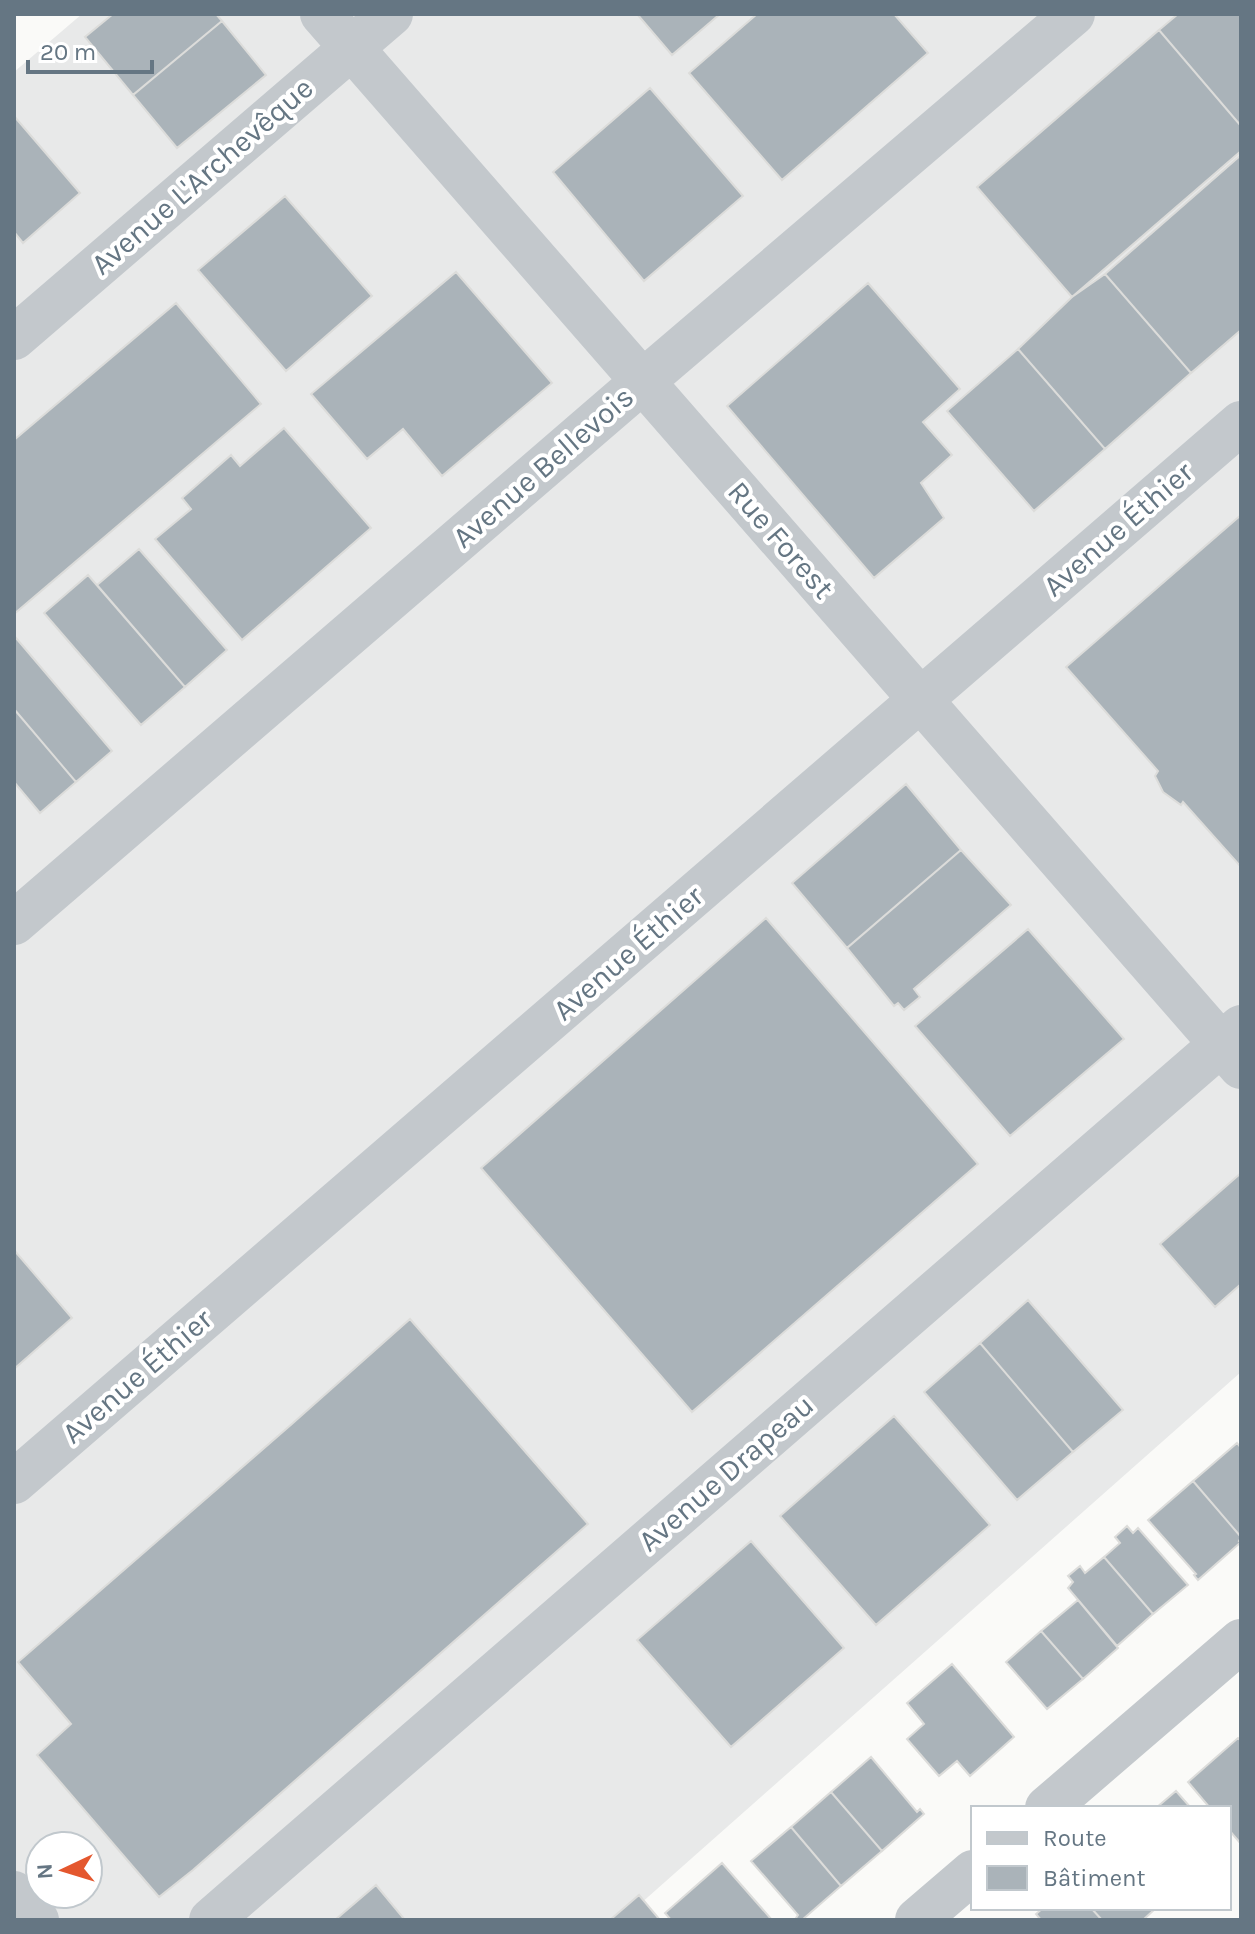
<svg xmlns="http://www.w3.org/2000/svg" width="1255" height="1934" font-family="Karla,sans-serif">
  <style>
    .built { fill: #e8e9e9; fill-rule: evenodd }
    .building { fill: #aab3b9; stroke: #dcdcda; stroke-width: 2 }
    .lines { fill: none; stroke-linecap: round; stroke-linejoin: round }
    .minor { stroke: #c3c8cc; stroke-width: 44 }
    .labels { text-anchor: middle; dominant-baseline: central; stroke-width: 8; stroke-linejoin: round; paint-order: stroke }
    .street-label { font-size: 30px; fill: #657683; stroke: #fff }
  </style>
  <rect width="100%" height="100%" fill="#fafaf8"/>
  <path class="built" d="M 82,14 L 1241,14 L 1241,1372 L 622,1920 L 37,1920 L 14,1893 L 14,72 ZM 40,1846 L 88,1846 L 88,1894 L 40,1894 Z"/>
  <path class="building" d="M 113,14 L 216,14 L 222,21 L 133,95 L 85,37 Z
    M 637,14 L 720,14 L 672,55 Z
    M 757,14 L 894,14 L 928,53 L 782,180 L 689,73 Z
    M 1178,14 L 1241,14 L 1241,126 L 1159,30 Z
    M 222,21 L 266,75 L 177,148 L 133,95 Z
    M 1159,30 L 1241,126 L 1241,151 L 1072,297 L 977,187 Z
    M 650,88 L 743,196 L 644,281 L 553,172 Z
    M 14,116 L 80,193 L 23,243 L 14,232 Z
    M 1241,155 L 1241,330 L 1191,373 L 1105,274 Z
    M 285,196 L 372,296 L 286,371 L 198,270 Z
    M 456,272 L 552,383 L 442,476 L 403,429 L 367,459 L 311,394 Z
    M 1105,274 L 1191,373 L 1105,449 L 1018,349 L 1072,297 Z
    M 868,283 L 960,389 L 923,422 L 952,455 L 921,483 L 944,518 L 874,578 L 727,406 Z
    M 176,303 L 261,404 L 14,614 L 14,440 Z
    M 1018,349 L 1105,449 L 1034,511 L 947,411 Z
    M 284,428 L 371,528 L 242,640 L 155,539 L 191,509 L 182,498 L 231,455 L 240,466 Z
    M 1241,515 L 1241,867 L 1183,802 L 1181,805 L 1163,792 L 1155,776 L 1158,771 L 1066,667 Z
    M 139,549 L 227,650 L 185,687 L 97,585 Z
    M 88,575 L 185,687 L 141,725 L 44,613 Z
    M 16,638 L 112,751 L 76,782 L 14,709 L 14,640 Z
    M 14,709 L 76,782 L 40,813 L 14,782 Z
    M 906,784 L 961,850 L 847,948 L 792,883 Z
    M 961,850 L 1011,905 L 914,989 L 920,997 L 904,1010 L 898,1003 L 894,1006 L 847,948 Z
    M 766,918 L 978,1164 L 692,1412 L 481,1168 Z
    M 1028,929 L 1124,1039 L 1010,1136 L 915,1026 Z
    M 1241,1173 L 1241,1284 L 1215,1307 L 1160,1244 Z
    M 14,1250 L 72,1318 L 14,1369 Z
    M 1028,1300 L 1123,1410 L 1073,1452 L 980,1343 Z
    M 410,1319 L 588,1524 L 193,1870 L 159,1897 L 37,1755 L 71,1724 L 18,1662 L 293,1423 Z
    M 980,1343 L 1073,1452 L 1017,1500 L 924,1392 Z
    M 894,1416 L 990,1525 L 876,1625 L 780,1516 Z
    M 1237,1443 L 1241,1448 L 1241,1537 L 1193,1481 Z
    M 1193,1481 L 1241,1537 L 1239,1541 L 1241,1542 L 1198,1580 L 1194,1575 L 1196,1574 L 1148,1520 Z
    M 1127,1526 L 1133,1533 L 1138,1528 L 1188,1585 L 1153,1614 L 1104,1557 L 1120,1543 L 1115,1537 Z
    M 751,1541 L 844,1648 L 731,1747 L 637,1640 Z
    M 1104,1557 L 1153,1614 L 1117,1646 L 1068,1588 L 1073,1582 L 1068,1576 L 1080,1566 L 1085,1573 Z
    M 1078,1600 L 1118,1648 L 1083,1679 L 1041,1631 Z
    M 1041,1631 L 1083,1679 L 1047,1709 L 1006,1662 Z
    M 952,1664 L 1014,1737 L 970,1776 L 957,1761 L 939,1776 L 907,1739 L 924,1724 L 907,1703 Z
    M 1238,1738 L 1241,1741 L 1241,1844 L 1229,1830 L 1229,1808 L 1210,1808 L 1188,1782 Z
    M 871,1757 L 917,1812 L 920,1809 L 924,1814 L 882,1851 L 831,1792 Z
    M 1176,1791 L 1191,1808 L 1156,1808 Z
    M 831,1792 L 882,1851 L 841,1886 L 791,1827 Z
    M 791,1827 L 841,1886 L 802,1920 L 798,1920 L 796,1918 L 798,1915 L 751,1861 Z
    M 722,1863 L 772,1920 L 671,1920 L 665,1913 Z
    M 376,1885 L 405,1920 L 335,1920 Z
    M 639,1895 L 660,1920 L 610,1920 Z
    M 1043,1908 L 1091,1908 L 1102,1920 L 1041,1920 L 1036,1914 Z
    M 1091,1908 L 1154,1908 L 1155,1909 L 1143,1920 L 1102,1920 Z"/>
  <g class="lines">
    <path class="minor" d="M 322,14 L 1241,1067
      M 14,338 L 391,14
      M 14,923 L 642,382 L 1073,14
      M 14,1482 L 1241,423
      M 1047,1808 L 1241,1641
      M 14,1893 L 37,1920
      M 211,1920 L 1241,1027
      M 917,1920 L 973,1872"/>
  </g>
  <g class="labels">
    <g class="street-label">
      <text transform="translate(202 176) rotate(-41)">Avenue L'Archevêque</text>
      <text transform="translate(543 467) rotate(-41)">Avenue Bellevois</text>
      <text transform="translate(1118 529) rotate(-41)">Avenue Éthier</text>
      <text transform="translate(781 540) rotate(49)">Rue Forest</text>
      <text transform="translate(628 953) rotate(-41)">Avenue Éthier</text>
      <text transform="translate(137 1376) rotate(-41)">Avenue Éthier</text>
      <text transform="translate(726 1473) rotate(-41)">Avenue Drapeau</text>
    </g>
  </g>
  <rect width="1255" height="1934" fill="none" stroke="#657683" stroke-width="32"/>
  <rect x="971" y="1806" width="260" height="104" fill="#ffffff" stroke="#c1c8cd" stroke-width="2"/>
  <rect x="987" y="1832" width="40" height="12" fill="#c3c8cc" stroke="#c1c8cd" stroke-width="2"/>
  <text x="1043" y="1846" font-size="24" fill="#657683">Route</text>
  <rect x="987" y="1866" width="40" height="24" fill="#aab3b9" stroke="#c1c8cd" stroke-width="2"/>
  <text x="1043" y="1886" font-size="24" fill="#657683">Bâtiment</text>
  <g transform="translate(64 1870) rotate(266)"><circle r="38" fill="#ffffff" stroke="#c1c8cd" stroke-width="2"/>
  <path d="M0-6L14 30L0 20L-14 30Z" fill="#e4572e"/>
  <text y="-12" font-size="22" font-weight="bold" text-anchor="middle" fill="#657683">N</text>
  </g>
  <path d="M28 60v12h124v-12" fill="none" stroke="#657683" stroke-width="4"/>
  <text x="40" y="60" font-size="24" fill="#657683" stroke="#ffffff" stroke-width="6" paint-order="stroke">20 m</text>
</svg>
